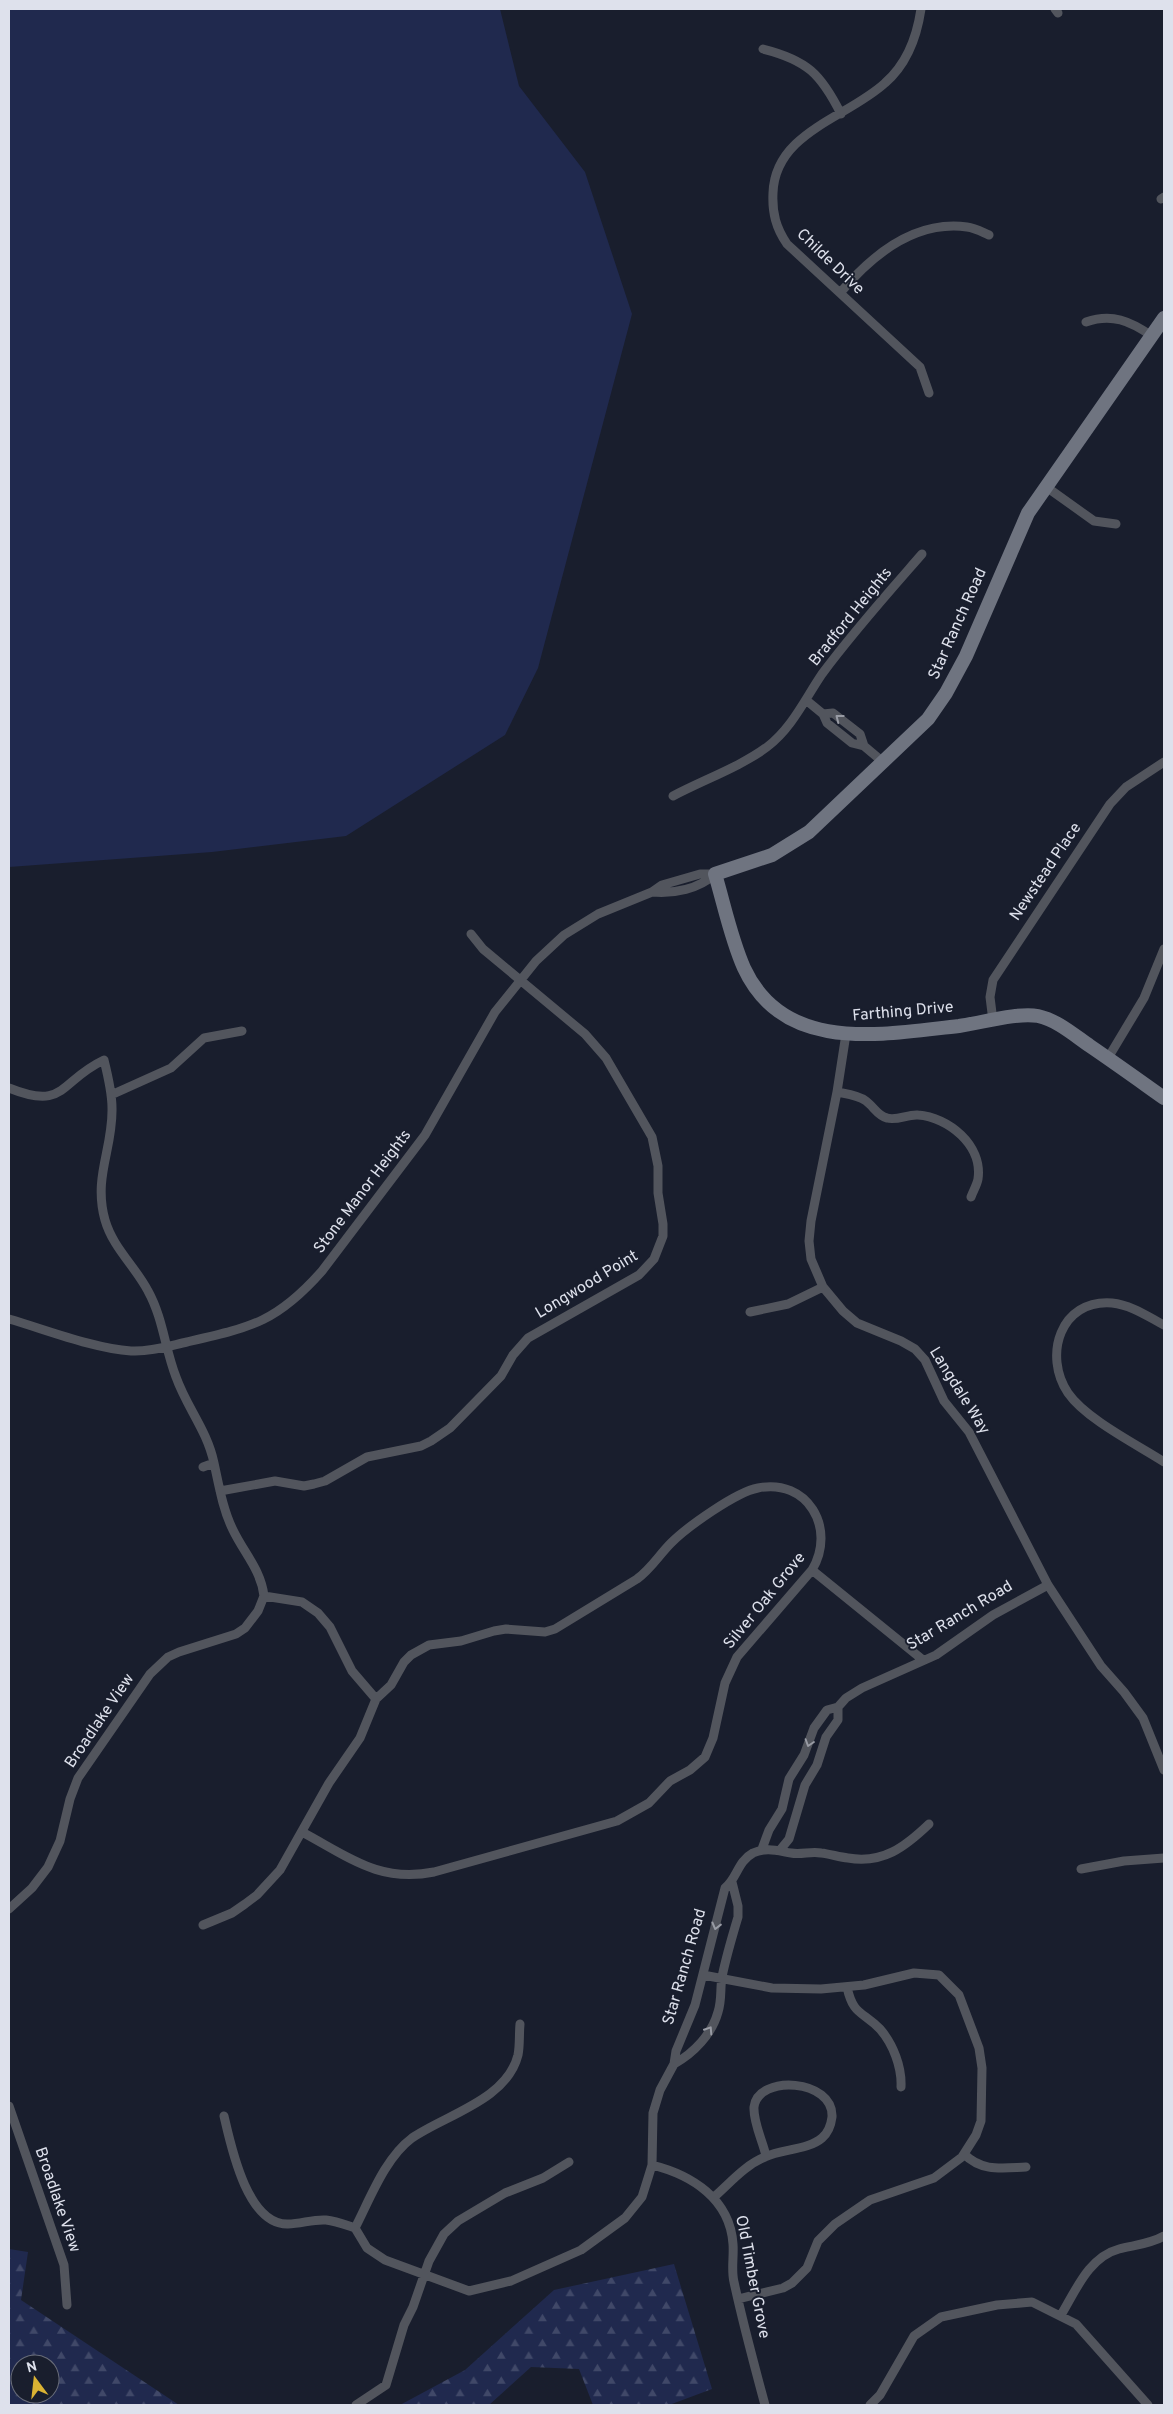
<svg xmlns="http://www.w3.org/2000/svg" width="1173" height="2414" font-family="Overpass,sans-serif">
  <style>
    .green { fill: #20294e }
    .forest { fill: url(#forest-firs); fill-rule: evenodd }
    .lines { fill: none; stroke-linecap: round; stroke-linejoin: round }
    .street { stroke: #52555d; stroke-width: 9 }
    .secondary { stroke: #6f7480; stroke-width: 14 }
    .oneway { stroke: #989ba4 }
    .labels { text-anchor: middle; dominant-baseline: central; stroke-width: 4; stroke-linejoin: round; paint-order: stroke }
    .street-label { font-size: 16px; fill: #dee1ec; stroke: #191e2d }
  </style>
  <defs>
    <pattern id="forest-firs" width="22" height="20" patternUnits="userSpaceOnUse" patternTransform="scale(1.25)"><rect width="22" height="20" fill="#20294e"/><path d="M5 1l3.5 6h-7zM16 11l3.5 6h-7z" fill="#404868"/></pattern>
  </defs>
  <rect width="100%" height="100%" fill="#191e2d"/>
  <path class="green" d="M 9,9 L 500,9 L 519,86 L 585,172 L 632,314 L 538,668 L 505,735 L 346,836 L 212,852 L 9,867 Z"/>
  <path class="forest" d="M 9,2249 L 28,2252 L 21,2300 L 179,2405 L 9,2405 ZM 20,2364 L 50,2364 L 50,2394 L 20,2394 Z
    M 674,2264 L 712,2389 L 669,2405 L 593,2405 L 579,2369 L 531,2367 L 489,2405 L 400,2405 L 465,2370 L 554,2290 Z"/>
  <g class="lines">
    <path class="street" d="M 921,9 C 917,36 907,64 885,83 C 847,118 775,132 773,193 C 772,213 776,228 787,244 L 920,367 L 929,393
      M 1055,9 L 1058,13
      M 763,49 C 807,60 821,74 841,114
      M 1161,199 L 1164,197
      M 840,293 C 871,256 915,220 967,227 C 975,228 982,232 989,235
      M 1086,322 C 1112,313 1130,321 1152,336
      M 1045,486 L 1094,521 L 1116,524
      M 806,700 L 823,714 L 827,723 L 852,743 L 864,746 L 883,762
      M 823,714 L 833,713 L 860,734 L 864,746
      M 673,796 C 703,780 740,767 767,747 C 792,728 805,699 822,674 C 853,632 888,593 922,554
      M 652,892 C 674,894 699,889 715,874
      M 993,1021 L 990,997 L 993,980 L 1110,804 L 1126,787 L 1164,762
      M 846,1034 L 837,1092 L 811,1221 L 809,1241 L 811,1259 L 823,1287 L 843,1311 L 857,1323 L 901,1341 L 915,1349 L 925,1360 L 944,1401 L 969,1432 L 1048,1585 L 1101,1666 L 1124,1692 L 1143,1718 L 1164,1770
      M 1108,1058 L 1144,998 L 1164,949
      M 9,1088 C 66,1111 59,1081 104,1060 C 108,1076 112,1092 112,1108 C 113,1149 93,1177 105,1220 C 113,1248 135,1266 148,1291 C 163,1318 165,1349 176,1377 C 187,1408 207,1430 214,1463 L 203,1467
      M 837,1092 C 847,1094 858,1095 866,1101 C 874,1107 878,1116 887,1118 C 897,1121 908,1114 918,1115 C 948,1117 983,1145 978,1179 C 977,1185 973,1191 971,1197
      M 111,1095 L 171,1068 L 204,1038 L 242,1031
      M 750,1312 L 788,1304 L 823,1287
      M 9,1319 C 44,1329 95,1349 131,1351 C 150,1352 169,1346 187,1342 C 252,1327 277,1322 322,1271 L 425,1135 L 495,1012 L 536,961 L 564,935 L 598,914 L 652,892 L 662,885 L 700,874 L 715,874
      M 1164,1325 C 1147,1316 1131,1305 1112,1303 C 1060,1299 1043,1356 1068,1393 C 1086,1419 1136,1444 1164,1462
      M 214,1463 C 219,1486 223,1510 233,1530 C 244,1553 261,1570 264,1596 L 302,1602 L 318,1613 L 330,1627 L 352,1671 L 376,1699
      M 220,1491 L 275,1481 L 304,1486 L 314,1484 L 325,1481 L 367,1457 L 421,1446 L 431,1441 L 450,1428 L 501,1376 L 513,1355 L 528,1338 L 639,1275 L 654,1259 L 663,1236 L 663,1224 L 658,1193 L 658,1166 L 652,1137 L 606,1058 L 585,1034 L 483,949 L 471,934
      M 812,1570 L 923,1660
      M 762,1849 L 769,1830 L 782,1809 L 789,1779 L 804,1755 L 814,1728 L 827,1710 L 838,1707 L 846,1698 L 862,1688 L 936,1655 L 993,1615 L 1048,1585
      M 780,1850 L 789,1839 L 805,1785 L 817,1765 L 826,1737 L 838,1720 L 838,1707
      M 1081,1869 L 1124,1861 L 1164,1858
      M 9,1909 L 32,1888 L 48,1867 L 60,1841 L 70,1799 L 78,1778 L 150,1674 L 168,1657 L 179,1652 L 236,1634 L 245,1628 L 258,1611 L 264,1596
      M 203,1925 L 232,1913 L 245,1904 L 257,1895 L 280,1870 L 329,1783 L 360,1738 L 376,1699 L 391,1685 L 404,1662 L 411,1655 L 429,1645 L 461,1641 L 494,1631 L 506,1629 L 545,1632 L 555,1629 L 637,1579 C 651,1569 659,1555 671,1543 C 687,1527 736,1492 758,1488 C 807,1478 837,1528 812,1570 L 737,1657 L 725,1683 L 713,1738 L 705,1757 L 690,1770 L 670,1781 L 649,1803 L 617,1821 L 434,1872 C 379,1883 349,1857 302,1832
      M 703,1975 L 772,1988 L 821,1989 L 864,1985 L 914,1973 L 939,1975 L 959,1995 L 979,2048 L 982,2068 L 981,2121 L 976,2135 L 962,2157 L 934,2178 L 870,2200 L 835,2224 L 818,2241 L 807,2268 L 792,2283 L 783,2288 L 738,2299
      M 847,1987 C 853,2015 862,2011 880,2029 C 893,2044 902,2067 901,2087
      M 520,2024 C 519,2034 520,2045 518,2055 C 507,2100 445,2115 412,2138 C 385,2158 370,2199 355,2228 L 367,2248 L 385,2260 L 469,2291 L 511,2281 L 581,2250 L 625,2218 L 642,2197 L 648,2178 L 652,2165 L 653,2113 L 660,2090 L 674,2064 L 676,2051 L 695,2005 L 725,1888 C 738,1877 737,1862 753,1853 C 766,1847 778,1851 791,1853 C 801,1855 811,1851 821,1853 C 830,1854 839,1857 848,1858 C 883,1864 905,1847 929,1824
      M 674,2064 C 694,2053 712,2034 718,2012 C 722,2000 720,1988 722,1977 C 726,1957 732,1937 738,1917 L 738,1906 L 732,1882
      M 9,2106 L 64,2265 L 67,2305
      M 224,2116 C 231,2146 247,2225 288,2224 C 301,2224 313,2219 326,2220 C 336,2221 346,2225 355,2228
      M 964,2154 C 982,2172 1002,2168 1026,2167
      M 652,2165 C 692,2175 730,2199 733,2244 C 734,2257 731,2270 734,2282 C 743,2324 754,2364 765,2405
      M 714,2197 C 730,2183 745,2165 765,2157 C 782,2149 808,2150 822,2138 C 828,2133 831,2125 832,2117 C 834,2079 758,2074 754,2107 C 753,2122 763,2142 766,2156
      M 1061,2315 C 1076,2290 1089,2257 1119,2249 C 1135,2245 1150,2244 1164,2236
      M 356,2405 L 386,2385 L 404,2325 L 413,2307 L 429,2261 L 444,2234 L 458,2221 L 505,2193 L 543,2178 L 569,2162
      M 870,2405 L 880,2395 L 914,2336 L 941,2317 L 997,2305 L 1032,2302 L 1076,2324 L 1148,2405"/>
    <path class="secondary" d="M 1164,318 L 1028,513 L 966,656 L 946,693 L 928,719 L 809,832 L 772,855 L 715,874 C 724,904 731,939 744,968 C 784,1055 884,1034 959,1026 C 981,1023 1018,1012 1038,1016 C 1057,1020 1074,1035 1090,1046 C 1115,1063 1140,1081 1164,1098"/>
  </g>
  <defs><path id="oneway-chevron" d="M-2-3.5L2.5 0L-2 3.5" fill="none" stroke-width="1.6" stroke-linecap="round" stroke-linejoin="round" transform="scale(1.25)"/></defs>
  <g class="oneway">
    <use href="#oneway-chevron" transform="translate(839 718) rotate(-142)"/>
    <use href="#oneway-chevron" transform="translate(809 1743) rotate(108)"/>
    <use href="#oneway-chevron" transform="translate(716 1926) rotate(104)"/>
    <use href="#oneway-chevron" transform="translate(709 2030) rotate(-57)"/>
  </g>
  <g class="labels">
    <g class="street-label">
      <text transform="translate(830 262) rotate(44)">Childe Drive</text>
      <text transform="translate(851 617) rotate(-51)">Bradford Heights</text>
      <text transform="translate(958 624) rotate(-66)">Star Ranch Road</text>
      <text transform="translate(1046 872) rotate(-56)">Newstead Place</text>
      <text transform="translate(903 1012) rotate(-5)">Farthing Drive</text>
      <text transform="translate(363 1192) rotate(-53)">Stone Manor Heights</text>
      <text transform="translate(587 1285) rotate(-31)">Longwood Point</text>
      <text transform="translate(959 1391) rotate(58)">Langdale Way</text>
      <text transform="translate(765 1601) rotate(-51)">Silver Oak Grove</text>
      <text transform="translate(960 1616) rotate(-31)">Star Ranch Road</text>
      <text transform="translate(100 1721) rotate(-56)">Broadlake View</text>
      <text transform="translate(685 1967) rotate(-74)">Star Ranch Road</text>
      <text transform="translate(57 2200) rotate(71)">Broadlake View</text>
      <text transform="translate(752 2277) rotate(79)">Old Timber Grove</text>
    </g>
  </g>
  <rect width="1173" height="2414" fill="none" stroke="#dee1ec" stroke-width="20"/>
  <g transform="translate(35 2379) rotate(345)"><circle r="24" fill="#191e2d" stroke="#686c79"/>
  <path d="M0-4L9 19L0 12L-9 19Z" fill="#dbb333"/>
  <text y="-8" font-size="14" font-weight="bold" text-anchor="middle" fill="#dee1ec">N</text>
  </g>
</svg>
